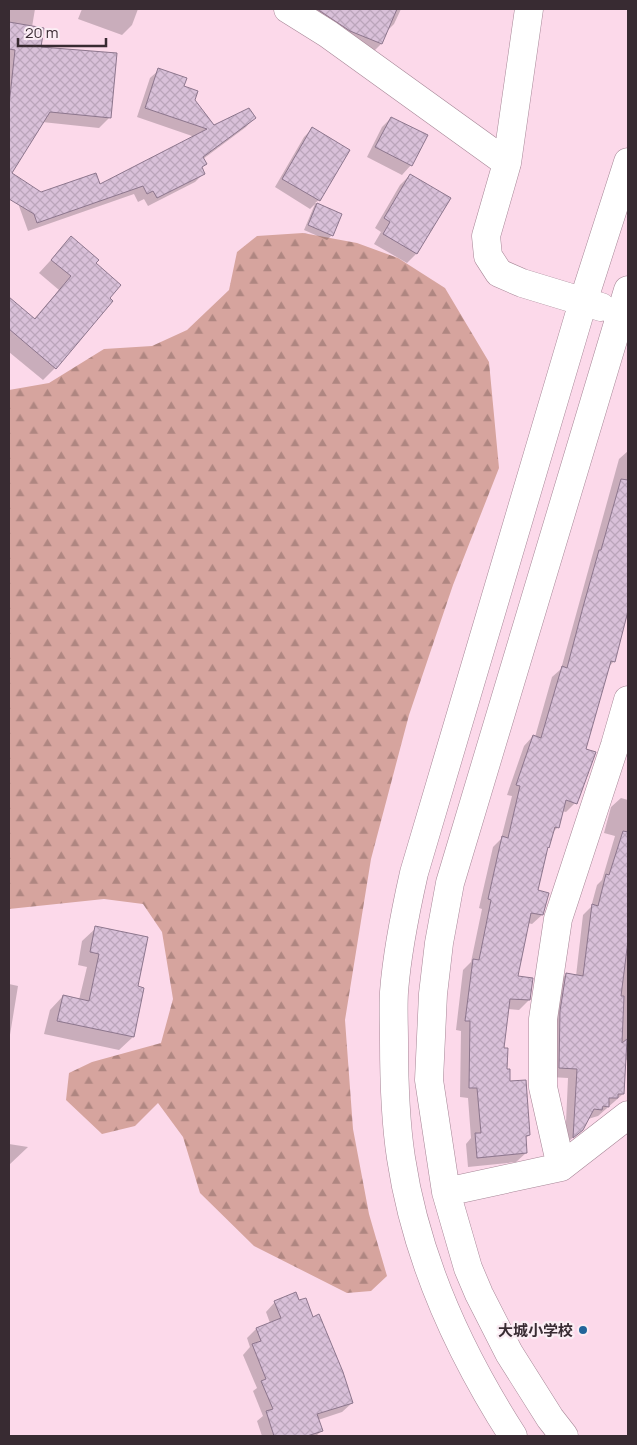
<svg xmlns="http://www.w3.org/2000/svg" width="637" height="1445" font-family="Manrope,'Noto Sans JP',sans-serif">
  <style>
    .forest { fill: url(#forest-firs) }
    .shadow { fill: #0003 }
    .building { fill: url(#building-cross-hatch); stroke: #8d768d }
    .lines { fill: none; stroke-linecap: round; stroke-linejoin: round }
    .minor-casing { stroke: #a68696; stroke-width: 29 }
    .minor { stroke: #fff; stroke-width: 28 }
    .poi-dot { fill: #22659a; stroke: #fbedf4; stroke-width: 2 }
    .labels { text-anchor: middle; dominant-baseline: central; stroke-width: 4.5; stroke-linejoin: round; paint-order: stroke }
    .poi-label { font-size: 15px; font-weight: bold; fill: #382b32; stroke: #fbedf4; text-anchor: end }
  </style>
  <defs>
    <pattern id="forest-firs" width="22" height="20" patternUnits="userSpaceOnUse" patternTransform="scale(1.25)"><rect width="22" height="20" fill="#d6a49e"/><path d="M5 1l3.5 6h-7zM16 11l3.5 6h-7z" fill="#af8681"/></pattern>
    <pattern id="building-cross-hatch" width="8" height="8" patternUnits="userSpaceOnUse" patternTransform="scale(1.25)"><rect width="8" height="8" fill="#d9c0d9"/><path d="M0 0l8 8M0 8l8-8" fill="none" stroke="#bba5bb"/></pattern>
  </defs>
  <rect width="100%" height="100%" fill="#fcd9ea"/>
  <path class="forest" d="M 303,233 L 357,243 L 398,258 L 445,288 L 489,362 L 499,468 L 453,585 L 409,715 L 371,859 L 345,1020 L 353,1129 L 369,1214 L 387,1276 L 371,1291 L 347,1293 L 254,1246 L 200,1193 L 183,1137 L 158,1103 L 135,1126 L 102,1134 L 66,1100 L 69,1073 L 92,1062 L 161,1043 L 173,999 L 162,932 L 143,904 L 104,899 L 9,909 L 9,390 L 49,383 L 104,349 L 152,346 L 187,330 L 229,290 L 237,252 L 257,236 Z"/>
  <path class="shadow" d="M 9,9 L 35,9 L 32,27 L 39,48 L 110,117 L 99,128 L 42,122 L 10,174 L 20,180 L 9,196 Z
    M 82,9 L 138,9 L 132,25 L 122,35 L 78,19 Z
    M 296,9 L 401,9 L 394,24 L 386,32 L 381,44 L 372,53 Z
    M 159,70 L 182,87 L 214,127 L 254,118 L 246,127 L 203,159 L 205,164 L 201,168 L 204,173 L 195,182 L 148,206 L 144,199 L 138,202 L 134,194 L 28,231 L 19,206 L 28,198 L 99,186 L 195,137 L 137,117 L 150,78 Z
    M 391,118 L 411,165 L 402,175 L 367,157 L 382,127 Z
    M 312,129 L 319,200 L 315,203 L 341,214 L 332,235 L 327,240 L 304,230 L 315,204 L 310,209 L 275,187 L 304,137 Z
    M 410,175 L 416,254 L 407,263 L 374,244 L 381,232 L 375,228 L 400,185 Z
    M 71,238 L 94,264 L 55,368 L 43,380 L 9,352 L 9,310 L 15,304 L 33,320 L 59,290 L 39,273 Z
    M 628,451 L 628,608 L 614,661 L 608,668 L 585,749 L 575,803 L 566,812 L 562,811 L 558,827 L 552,833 L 547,849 L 537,891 L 542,915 L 532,924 L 528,923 L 517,977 L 529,1000 L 519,1010 L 507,1009 L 502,1049 L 508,1083 L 529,1135 L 525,1139 L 526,1153 L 516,1162 L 468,1167 L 466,1144 L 471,1138 L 468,1098 L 460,1097 L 461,1031 L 456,1030 L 463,970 L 471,962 L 482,909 L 479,908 L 493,847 L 501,839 L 512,796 L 507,795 L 524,746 L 533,736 L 535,737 L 552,677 L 561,669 L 619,459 Z
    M 628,797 L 628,1062 L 625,1058 L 623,1094 L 598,1116 L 588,1119 L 582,1129 L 565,1145 L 568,1078 L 550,1077 L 557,984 L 566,974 L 576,976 L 583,915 L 591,907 L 597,885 L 602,880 L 615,836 L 604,833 L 611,807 L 621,798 L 628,800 Z
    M 96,928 L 137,987 L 133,1037 L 119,1050 L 44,1034 L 50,1010 L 63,996 L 79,1000 L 87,967 L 78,965 L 82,941 Z
    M 9,984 L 18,986 L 9,1041 Z
    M 9,1144 L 28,1147 L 9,1165 Z
    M 275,1302 L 352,1403 L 342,1412 L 318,1420 L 321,1431 L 316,1436 L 262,1436 L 257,1421 L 263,1416 L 253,1391 L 257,1388 L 243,1355 L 250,1347 L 247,1338 L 256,1329 L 270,1323 L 266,1312 Z"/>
  <path class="building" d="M 317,9 L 397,9 L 382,44 L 350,31 Z
    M 9,22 L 44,28 L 41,47 L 117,53 L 111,118 L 50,112 L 12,173 L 41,192 L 96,173 L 100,184 L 207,129 L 145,108 L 158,68 L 187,78 L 184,86 L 198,91 L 195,100 L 214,125 L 249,108 L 256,118 L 203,157 L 207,164 L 202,167 L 205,174 L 157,198 L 153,191 L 147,194 L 143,186 L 37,223 L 34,214 L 9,199 L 9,105 L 15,50 L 9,49 Z
    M 391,117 L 428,135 L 412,166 L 375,147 Z
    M 312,127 L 350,150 L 320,201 L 282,179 Z
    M 410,174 L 451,198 L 417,254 L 383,234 L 390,222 L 384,218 Z
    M 317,203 L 342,214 L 333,236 L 308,225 Z
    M 71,236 L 99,260 L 96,263 L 121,285 L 110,298 L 113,301 L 56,369 L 9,329 L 9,297 L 35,319 L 71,276 L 51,260 Z
    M 621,479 L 628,480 L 628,611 L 615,662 L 611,661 L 586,749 L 596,752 L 577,804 L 566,800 L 559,828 L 555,827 L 549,848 L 548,847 L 538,890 L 549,893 L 543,915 L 531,913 L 518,976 L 533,978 L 530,1000 L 510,999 L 504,1048 L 508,1048 L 507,1069 L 510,1069 L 510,1081 L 526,1080 L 530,1135 L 526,1136 L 527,1153 L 477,1158 L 475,1133 L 481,1133 L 477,1088 L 469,1088 L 470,1021 L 465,1021 L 473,959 L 479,960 L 491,900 L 488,899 L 502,836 L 508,838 L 520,786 L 516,785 L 533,735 L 541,738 L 562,666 L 567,668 L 583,607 L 599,550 L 601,550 Z
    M 623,831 L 628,832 L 628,941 L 621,996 L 624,996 L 622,1043 L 627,1039 L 624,1094 L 618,1094 L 618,1098 L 609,1098 L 609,1107 L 603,1106 L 602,1110 L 594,1109 L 583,1130 L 573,1138 L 577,1069 L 559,1068 L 560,1011 L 566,973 L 583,976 L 592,904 L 598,906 L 606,874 L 609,875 Z
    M 95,926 L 148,937 L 138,986 L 144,988 L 134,1037 L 57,1021 L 63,995 L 89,1001 L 99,954 L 90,952 Z
    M 296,1292 L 299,1300 L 306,1298 L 313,1317 L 319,1314 L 343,1372 L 353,1403 L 317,1414 L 323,1431 L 307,1436 L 274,1436 L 266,1411 L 273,1409 L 261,1381 L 266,1379 L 252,1344 L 261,1341 L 256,1328 L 281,1318 L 274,1301 Z"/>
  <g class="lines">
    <g class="minor-casing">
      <path id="minor" d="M 288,9 L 328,34 L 507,163
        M 529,9 L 507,163 L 486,236 L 488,256 L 499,273 L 522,283 L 601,307
        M 561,1167 L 543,1087 L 543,1019 L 558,919 L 615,745 L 628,700
        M 446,1192 L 561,1167 L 628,1115
        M 513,1436 C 459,1352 416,1258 401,1158 C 395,1119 394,1081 394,1041 C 394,1025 393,1009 394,992 C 397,952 405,913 414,873 L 583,302 L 628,162
        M 564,1436 L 550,1418 L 509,1353 L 479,1294 L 468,1268 L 446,1192 L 429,1080 L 433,994 L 439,943 L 450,883 L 628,290"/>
    </g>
    <use href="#minor" class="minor"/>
  </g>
  <circle class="poi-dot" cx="583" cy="1330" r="5"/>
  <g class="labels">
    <g class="poi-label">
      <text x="573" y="1330">大城小学校</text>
    </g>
  </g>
  <rect width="637" height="1445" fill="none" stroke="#382b32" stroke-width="20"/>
  <path d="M18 38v8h88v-8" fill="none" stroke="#382b32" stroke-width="2.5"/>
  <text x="25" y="38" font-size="15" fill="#382b32" stroke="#fbedf4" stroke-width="4" paint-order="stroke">20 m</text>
</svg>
